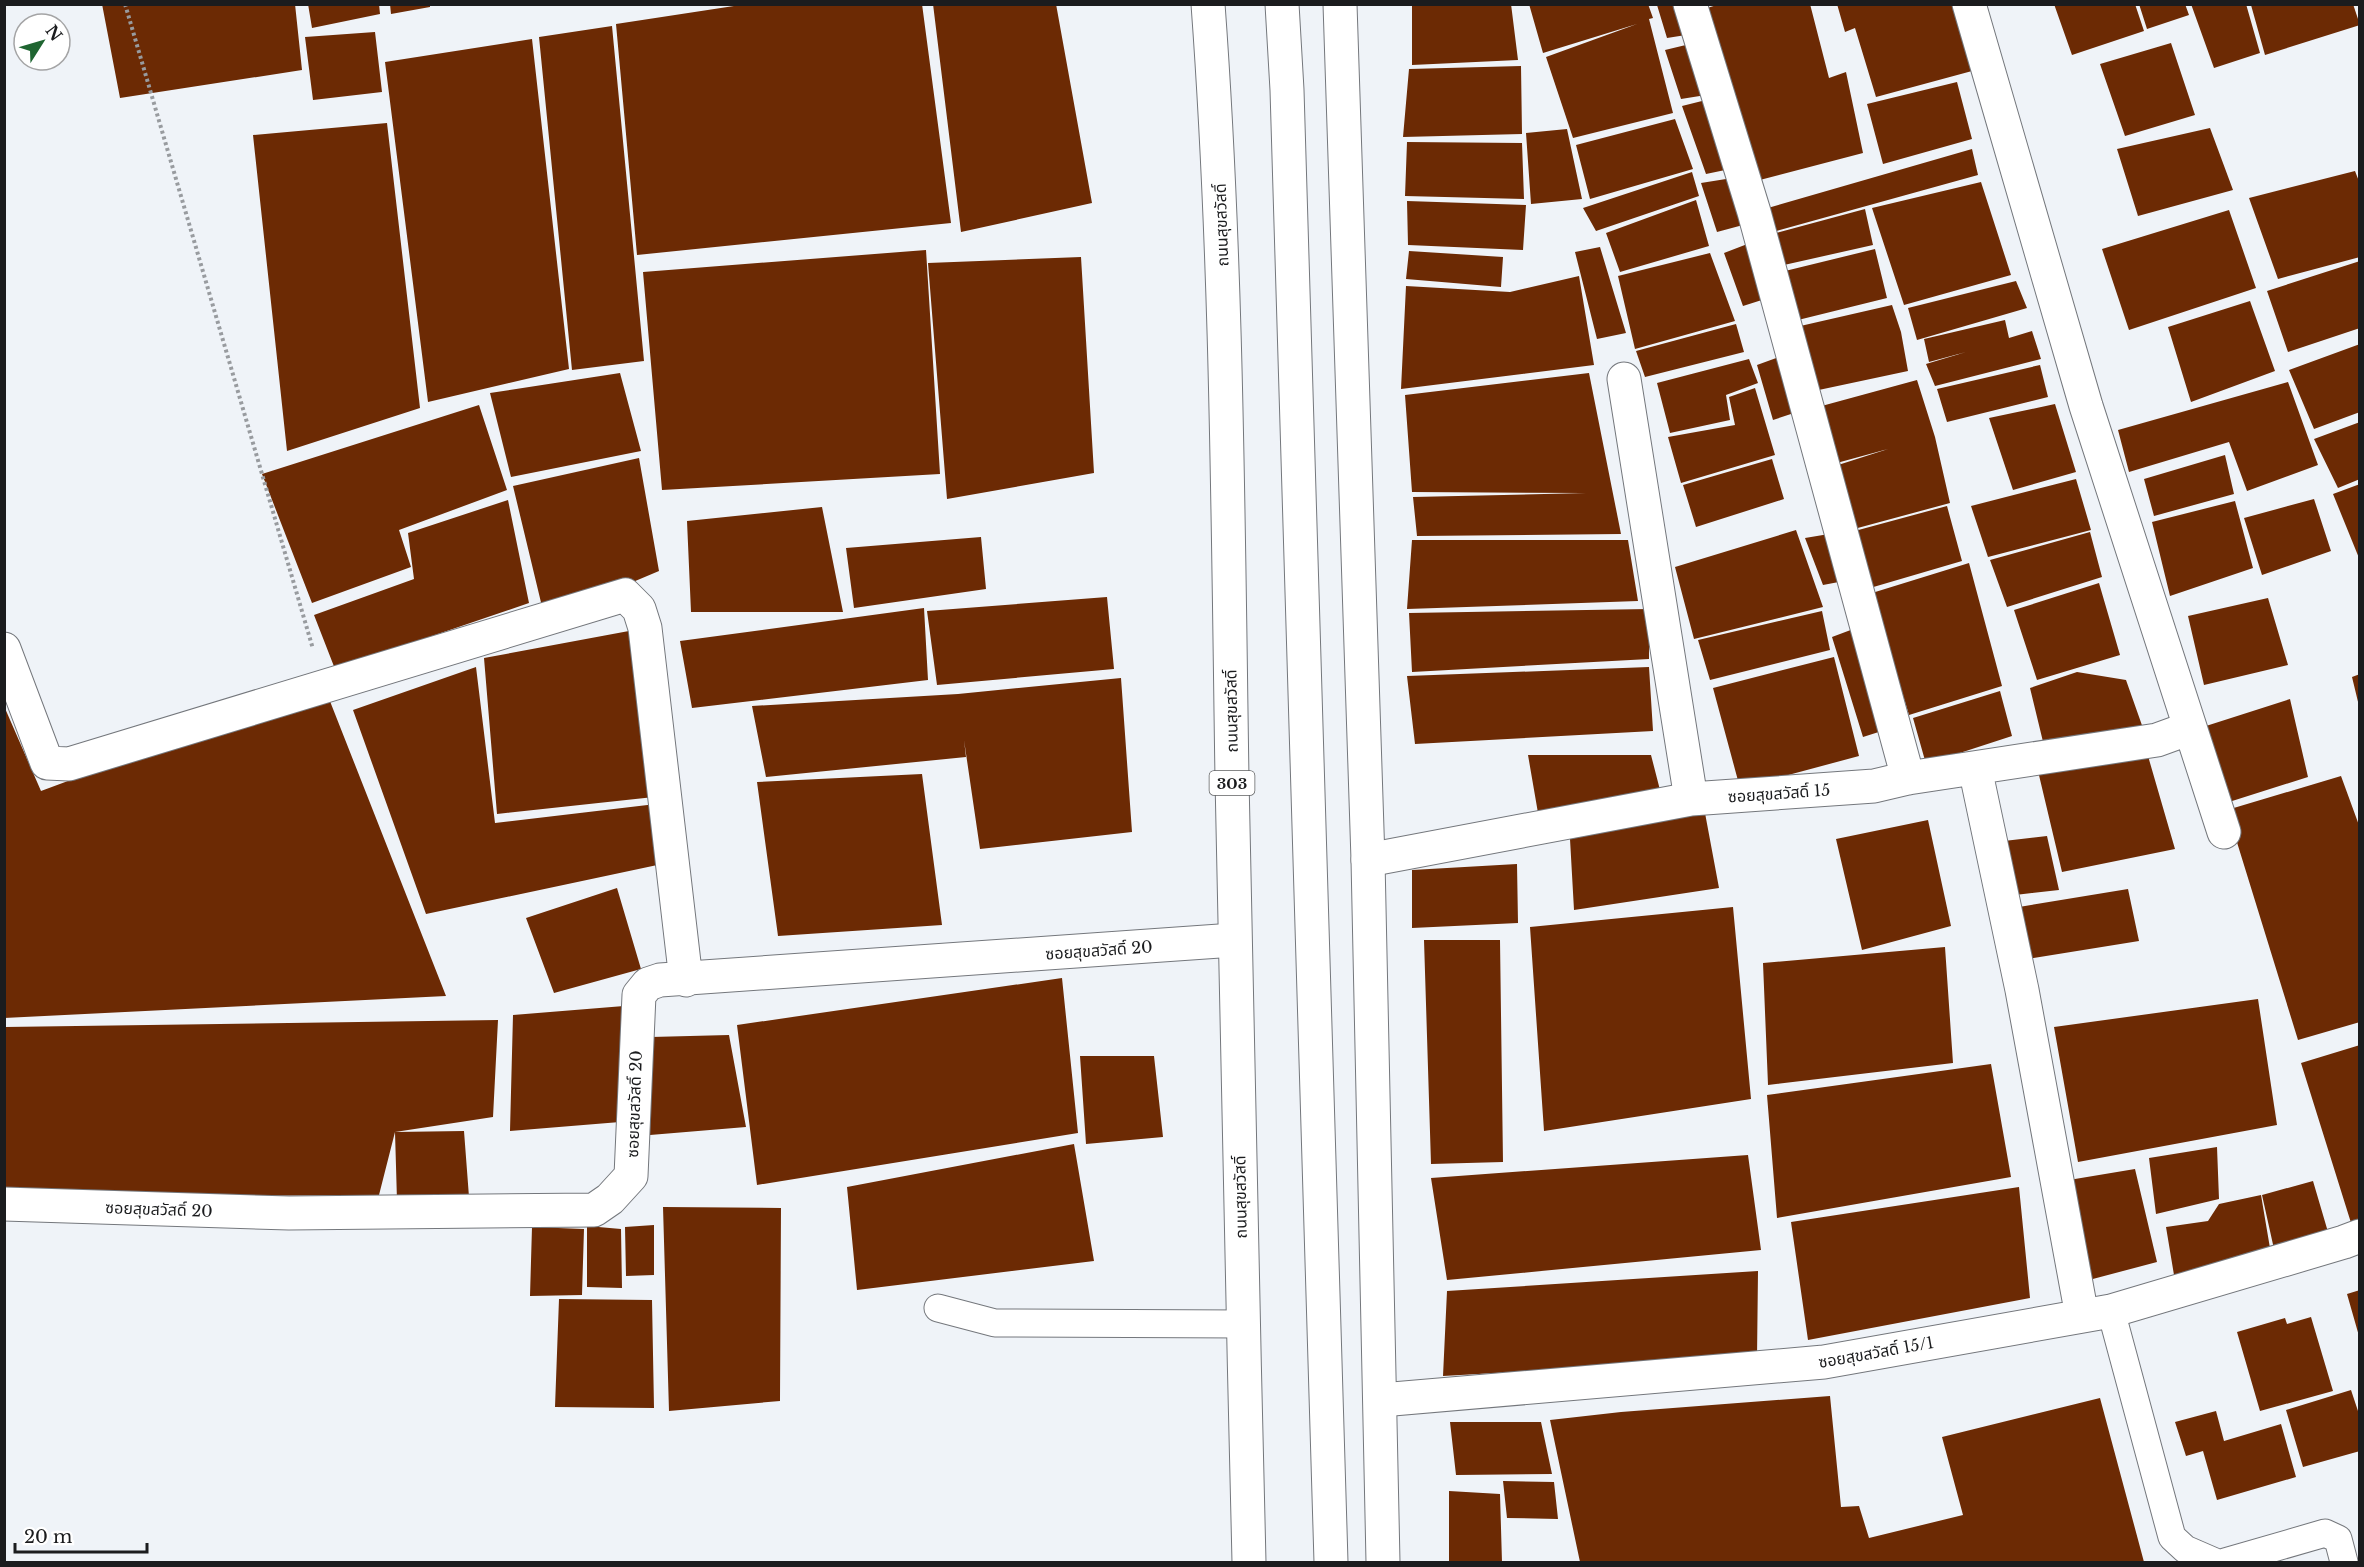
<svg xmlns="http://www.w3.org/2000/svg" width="2364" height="1567" font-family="'Libre Baskerville','Noto Sans Thai',serif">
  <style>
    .building { fill: #6c2a04 }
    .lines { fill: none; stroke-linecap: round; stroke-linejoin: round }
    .lane-casing { stroke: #74777c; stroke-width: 29 }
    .street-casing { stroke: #74777c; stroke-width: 35 }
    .primary-casing { stroke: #74777c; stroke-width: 35 }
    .path { stroke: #989b9f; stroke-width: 4; stroke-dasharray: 3 3; stroke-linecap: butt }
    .lane { stroke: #fff; stroke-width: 27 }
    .street { stroke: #fff; stroke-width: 33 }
    .primary { stroke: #fff; stroke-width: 33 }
    .labels { text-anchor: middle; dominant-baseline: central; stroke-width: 6; stroke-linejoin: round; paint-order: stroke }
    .shield { fill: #fff; stroke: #5f6062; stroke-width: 1.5 }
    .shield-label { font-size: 15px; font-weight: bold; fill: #1b1c1e }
    .street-label { font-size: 16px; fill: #1b1c1e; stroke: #fff }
  </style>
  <rect width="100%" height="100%" fill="#eff3f8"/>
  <path class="building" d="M 102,4 L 295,4 L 302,70 L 120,98 Z
    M 308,4 L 379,4 L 380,14 L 312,28 Z
    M 390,4 L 430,4 L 430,7 L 391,14 Z
    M 747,4 L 922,4 L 951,223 L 637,255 L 616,24 Z
    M 933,4 L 1056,4 L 1092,203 L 961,232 Z
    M 1412,4 L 1511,4 L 1518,60 L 1412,65 Z
    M 1529,4 L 1648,4 L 1653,18 L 1649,19 L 1673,113 L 1573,138 L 1546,57 L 1637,24 L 1543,53 Z
    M 1720,4 L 1810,4 L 1829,78 L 1846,72 L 1863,153 L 1756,181 L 1704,9 Z
    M 1837,4 L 1952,4 L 1972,71 L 1876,97 L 1855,28 L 1845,32 Z
    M 2054,4 L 2135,4 L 2144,31 L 2072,55 Z
    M 2139,4 L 2185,4 L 2189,15 L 2147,29 Z
    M 2191,4 L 2246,4 L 2260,53 L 2214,68 Z
    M 2353,4 L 2360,25 L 2265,55 L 2251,5 Z
    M 1657,5 L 1678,5 L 1686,35 L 1667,38 Z
    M 612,26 L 644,361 L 572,370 L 539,37 Z
    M 375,32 L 382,92 L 313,100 L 305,37 Z
    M 532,39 L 569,369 L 428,402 L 385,62 Z
    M 2171,43 L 2195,115 L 2125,136 L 2100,64 Z
    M 1690,44 L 1706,95 L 1681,99 L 1665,50 Z
    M 1521,66 L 1522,134 L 1403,137 L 1409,69 Z
    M 1957,82 L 1972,139 L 1883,164 L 1867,104 Z
    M 1710,99 L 1730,169 L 1706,174 L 1682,106 Z
    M 1675,119 L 1693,169 L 1590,199 L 1576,145 Z
    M 387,123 L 420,408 L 287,451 L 253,135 Z
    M 2210,128 L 2233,190 L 2138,216 L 2117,149 Z
    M 1567,129 L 1582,199 L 1531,204 L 1526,133 Z
    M 1407,142 L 1522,143 L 1524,199 L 1405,196 Z
    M 1972,149 L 1978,175 L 1769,233 L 1754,212 Z
    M 2355,171 L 2360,184 L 2360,257 L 2278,279 L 2249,198 Z
    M 1692,172 L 1699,196 L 1596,231 L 1583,208 Z
    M 1726,179 L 1743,225 L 1717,232 L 1701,183 Z
    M 1981,182 L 2011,275 L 1904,305 L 1872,208 Z
    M 1696,200 L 1709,246 L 1620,272 L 1606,233 Z
    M 1407,201 L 1526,205 L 1523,250 L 1408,245 Z
    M 1865,209 L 1873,245 L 1784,265 L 1776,233 Z
    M 2229,210 L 2256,288 L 2129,330 L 2102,249 Z
    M 1750,243 L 1765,299 L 1743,306 L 1724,253 Z
    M 1600,247 L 1626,333 L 1597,339 L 1575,252 Z
    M 1875,249 L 1887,298 L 1794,321 L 1781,272 Z
    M 926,250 L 940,474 L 662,490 L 643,272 Z
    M 1409,251 L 1503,257 L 1501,287 L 1406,279 Z
    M 1710,253 L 1735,321 L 1635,349 L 1618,276 Z
    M 1081,257 L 1094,473 L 947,499 L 928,263 Z
    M 2360,261 L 2360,328 L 2288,352 L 2267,291 Z
    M 1579,276 L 1594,365 L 1401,389 L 1406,286 L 1510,292 Z
    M 2016,281 L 2027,308 L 1917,340 L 1908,308 Z
    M 2250,301 L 2275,371 L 2191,402 L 2168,327 Z
    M 1892,305 L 1901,332 L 1908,371 L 1814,391 L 1796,327 Z
    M 2005,320 L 2009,338 L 2032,331 L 2041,359 L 1935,386 L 1926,364 L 1966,352 L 1929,362 L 1924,339 Z
    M 1736,324 L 1744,352 L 1645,377 L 1636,351 Z
    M 2360,344 L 2360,412 L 2314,429 L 2289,370 Z
    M 1779,357 L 1794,413 L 1773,420 L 1757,365 Z
    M 1749,359 L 1758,383 L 1726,395 L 1730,420 L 1670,433 L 1657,383 Z
    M 2040,365 L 2048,397 L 1947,422 L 1937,389 Z
    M 620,373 L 641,451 L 511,477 L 490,393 Z
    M 1589,373 L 1621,534 L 1417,536 L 1413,497 L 1586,493 L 1412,492 L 1405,395 Z
    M 1917,380 L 1935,437 L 1950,503 L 1854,529 L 1835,466 L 1888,449 L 1833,464 L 1818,407 Z
    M 2288,382 L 2318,465 L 2247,491 L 2229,442 L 2129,472 L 2118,430 Z
    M 1755,388 L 1775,455 L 1681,483 L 1668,437 L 1735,425 L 1729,397 Z
    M 2055,404 L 2076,472 L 2013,490 L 1989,418 Z
    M 479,405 L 507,490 L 399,530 L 411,567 L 312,603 L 262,474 Z
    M 2360,422 L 2360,479 L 2338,488 L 2314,439 Z
    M 2225,455 L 2234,494 L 2154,516 L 2144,479 Z
    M 639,458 L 659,571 L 545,619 L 513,486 Z
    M 1772,459 L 1784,499 L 1696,527 L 1683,485 Z
    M 2076,479 L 2091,530 L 1988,557 L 1971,506 Z
    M 2360,484 L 2360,558 L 2359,558 L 2333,494 Z
    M 2314,499 L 2331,551 L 2262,575 L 2244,518 Z
    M 508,500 L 529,603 L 335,669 L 314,615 L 414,579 L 408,533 Z
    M 2235,501 L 2253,568 L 2170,596 L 2152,522 Z
    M 1947,506 L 1962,561 L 1870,588 L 1851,532 Z
    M 822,507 L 843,612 L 691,612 L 687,521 Z
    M 1796,530 L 1823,607 L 1694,639 L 1675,567 Z
    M 2090,532 L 2102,577 L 2007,607 L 1990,560 Z
    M 1829,534 L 1844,581 L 1823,585 L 1805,538 Z
    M 981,537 L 986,589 L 854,608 L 846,548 Z
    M 1412,540 L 1628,540 L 1638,601 L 1407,609 Z
    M 1969,563 L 2002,686 L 1909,715 L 1872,593 Z
    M 2099,583 L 2120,655 L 2037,680 L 2014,610 Z
    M 1107,597 L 1114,669 L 937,685 L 927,611 Z
    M 2268,598 L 2288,665 L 2204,685 L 2188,616 Z
    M 924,608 L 928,680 L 692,708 L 680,641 Z
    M 1649,609 L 1649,659 L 1412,672 L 1409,613 Z
    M 1822,611 L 1830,650 L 1710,680 L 1698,640 Z
    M 645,628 L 654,797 L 497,814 L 484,658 Z
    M 1856,628 L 1885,730 L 1863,737 L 1832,637 Z
    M 1834,657 L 1859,756 L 1740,788 L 1713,688 Z
    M 476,667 L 495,823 L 656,804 L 662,864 L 426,914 L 353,710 Z
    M 1649,667 L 1653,731 L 1415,744 L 1407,676 Z
    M 2077,672 L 2126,680 L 2144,731 L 2045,750 L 2030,688 Z
    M 2360,674 L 2360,706 L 2359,706 L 2352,677 Z
    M 1121,678 L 1132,832 L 980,849 L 964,740 L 966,757 L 766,777 L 752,706 L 958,694 Z
    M 324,686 L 446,996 L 4,1018 L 4,706 L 41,791 Z
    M 2000,691 L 2012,736 L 1926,764 L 1913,718 Z
    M 2290,699 L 2308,777 L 2229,802 L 2206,726 Z
    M 1528,755 L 1651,755 L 1660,790 L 1538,813 Z
    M 2148,756 L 2175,849 L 2062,872 L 2038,771 Z
    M 922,774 L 942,925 L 778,936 L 757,782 Z
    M 2341,776 L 2360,828 L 2360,1022 L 2298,1040 L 2227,810 Z
    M 1705,813 L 1719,888 L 1574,910 L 1570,839 Z
    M 1928,820 L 1951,926 L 1862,950 L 1836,839 Z
    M 2047,836 L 2059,890 L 2015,895 L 2004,841 Z
    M 1517,864 L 1518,923 L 1412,928 L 1412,870 Z
    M 617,888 L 641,969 L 554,993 L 526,918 Z
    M 2128,889 L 2139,941 L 2028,959 L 2019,907 Z
    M 1733,907 L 1751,1099 L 1544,1131 L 1530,927 Z
    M 1424,940 L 1500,940 L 1503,1162 L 1431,1164 Z
    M 1945,947 L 1953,1063 L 1768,1085 L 1763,963 Z
    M 1062,978 L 1078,1133 L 757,1185 L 737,1025 Z
    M 2258,999 L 2277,1125 L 2078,1162 L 2054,1027 Z
    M 624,1006 L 620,1122 L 510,1131 L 513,1015 Z
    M 498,1020 L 493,1117 L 395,1132 L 379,1195 L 5,1197 L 5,1027 Z
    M 729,1035 L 746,1127 L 650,1135 L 651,1037 Z
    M 2360,1045 L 2360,1223 L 2352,1226 L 2301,1063 Z
    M 1080,1056 L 1154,1056 L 1163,1137 L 1086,1144 Z
    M 1991,1064 L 2011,1177 L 1777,1218 L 1767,1095 Z
    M 464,1131 L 469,1197 L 397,1201 L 395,1132 Z
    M 1074,1144 L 1094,1261 L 857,1290 L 847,1187 Z
    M 2217,1147 L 2219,1199 L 2156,1214 L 2149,1158 Z
    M 1748,1155 L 1761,1250 L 1447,1280 L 1431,1178 Z
    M 2135,1169 L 2157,1262 L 2089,1280 L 2069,1180 Z
    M 2313,1181 L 2328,1232 L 2274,1249 L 2262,1195 Z
    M 2019,1187 L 2030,1298 L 1808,1340 L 1791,1222 Z
    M 2261,1195 L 2271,1254 L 2174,1275 L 2166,1227 L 2208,1221 L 2219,1204 Z
    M 663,1207 L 781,1208 L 780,1401 L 669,1411 Z
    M 654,1225 L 654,1275 L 626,1276 L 625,1227 Z
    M 587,1226 L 621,1229 L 622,1288 L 587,1287 Z
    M 532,1227 L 584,1229 L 582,1295 L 530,1296 Z
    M 1758,1271 L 1757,1358 L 1443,1376 L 1447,1291 Z
    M 2360,1290 L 2360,1336 L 2359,1336 L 2347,1294 Z
    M 559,1299 L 652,1300 L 654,1408 L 555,1407 Z
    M 2311,1317 L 2333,1391 L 2260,1411 L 2237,1332 L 2285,1318 L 2287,1324 Z
    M 2351,1390 L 2360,1417 L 2360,1451 L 2303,1467 L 2286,1410 Z
    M 1830,1396 L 1841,1507 L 1859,1506 L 1869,1538 L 1963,1515 L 1942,1437 L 2100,1398 L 2144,1562 L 1580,1562 L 1550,1420 L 1621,1412 Z
    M 2216,1411 L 2224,1441 L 2281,1424 L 2296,1477 L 2217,1500 L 2203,1451 L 2186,1456 L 2175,1422 Z
    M 1450,1422 L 1541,1422 L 1552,1474 L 1456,1475 Z
    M 1503,1481 L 1554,1482 L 1558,1519 L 1507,1518 Z
    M 1449,1491 L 1500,1494 L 1502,1562 L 1449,1562 Z"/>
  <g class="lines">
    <g class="lane-casing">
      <path id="lane" d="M 938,1308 L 995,1323 L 1243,1324
        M 2111,1311 L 2172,1537 L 2185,1549 L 2215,1562
        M 2225,1562 L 2325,1533 L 2338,1539 L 2344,1562"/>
    </g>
    <g class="street-casing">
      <path id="street" d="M 1690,4 L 1754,212 L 1908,778
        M 1969,4 L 2086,406 L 2224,832
        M 1624,379 L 1691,799
        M 4,649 L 47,763 L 69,764 L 625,595 L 639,609 L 645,628 L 686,980
        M 1975,768 L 2022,990 L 2082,1316
        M 1368,860 L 1691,799 L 1874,786 L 1908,778 L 2157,740 L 2190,728
        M 4,1204 L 289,1213 L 594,1210 L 610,1199 L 631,1176 L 639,995 L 648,984 L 660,980 L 1234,940
        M 1381,1400 L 1824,1362 L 2111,1311 L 2344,1242 L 2360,1236"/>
    </g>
    <g class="primary-casing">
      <path id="primary" d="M 1208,4 C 1227,262 1228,521 1232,779 C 1236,1040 1243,1301 1249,1562
        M 1282,4 L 1287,90 L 1331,1562
        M 1340,4 L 1368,860 L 1383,1562"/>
    </g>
    <path class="path" d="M 125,4 L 313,649"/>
    <use href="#lane" class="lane"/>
    <use href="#street" class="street"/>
    <use href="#primary" class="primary"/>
  </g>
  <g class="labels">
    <rect class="shield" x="1209.5" y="771" width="45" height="24" rx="4.5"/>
    <g class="shield-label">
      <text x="1232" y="783">303</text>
    </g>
    <g class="street-label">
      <text transform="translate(1221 225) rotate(-92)">ถนนสุขสวัสดิ์</text>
      <text transform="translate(1231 711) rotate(-91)">ถนนสุขสวัสดิ์</text>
      <text transform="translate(1779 793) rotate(-4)">ซอยสุขสวัสดิ์ 15</text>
      <text transform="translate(1099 950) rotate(-4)">ซอยสุขสวัสดิ์ 20</text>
      <text transform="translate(634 1104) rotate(-88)">ซอยสุขสวัสดิ์ 20</text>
      <text transform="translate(1240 1197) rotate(-91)">ถนนสุขสวัสดิ์</text>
      <text transform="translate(159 1209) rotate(2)">ซอยสุขสวัสดิ์ 20</text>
      <text transform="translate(1876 1352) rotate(-10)">ซอยสุขสวัสดิ์ 15/1</text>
    </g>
  </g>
  <rect width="2364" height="1567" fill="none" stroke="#1b1c1e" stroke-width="12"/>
  <g transform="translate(42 42) rotate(53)"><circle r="28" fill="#ffffff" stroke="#a4a4a5" stroke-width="1.5"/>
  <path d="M0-4.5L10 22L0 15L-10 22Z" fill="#1f6531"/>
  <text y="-9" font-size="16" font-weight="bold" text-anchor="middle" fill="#1b1c1e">N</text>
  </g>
  <path d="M15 1543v9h132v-9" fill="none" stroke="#1b1c1e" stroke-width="3"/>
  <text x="24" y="1543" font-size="18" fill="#1b1c1e" stroke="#ffffff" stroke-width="4.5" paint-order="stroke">20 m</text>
</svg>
